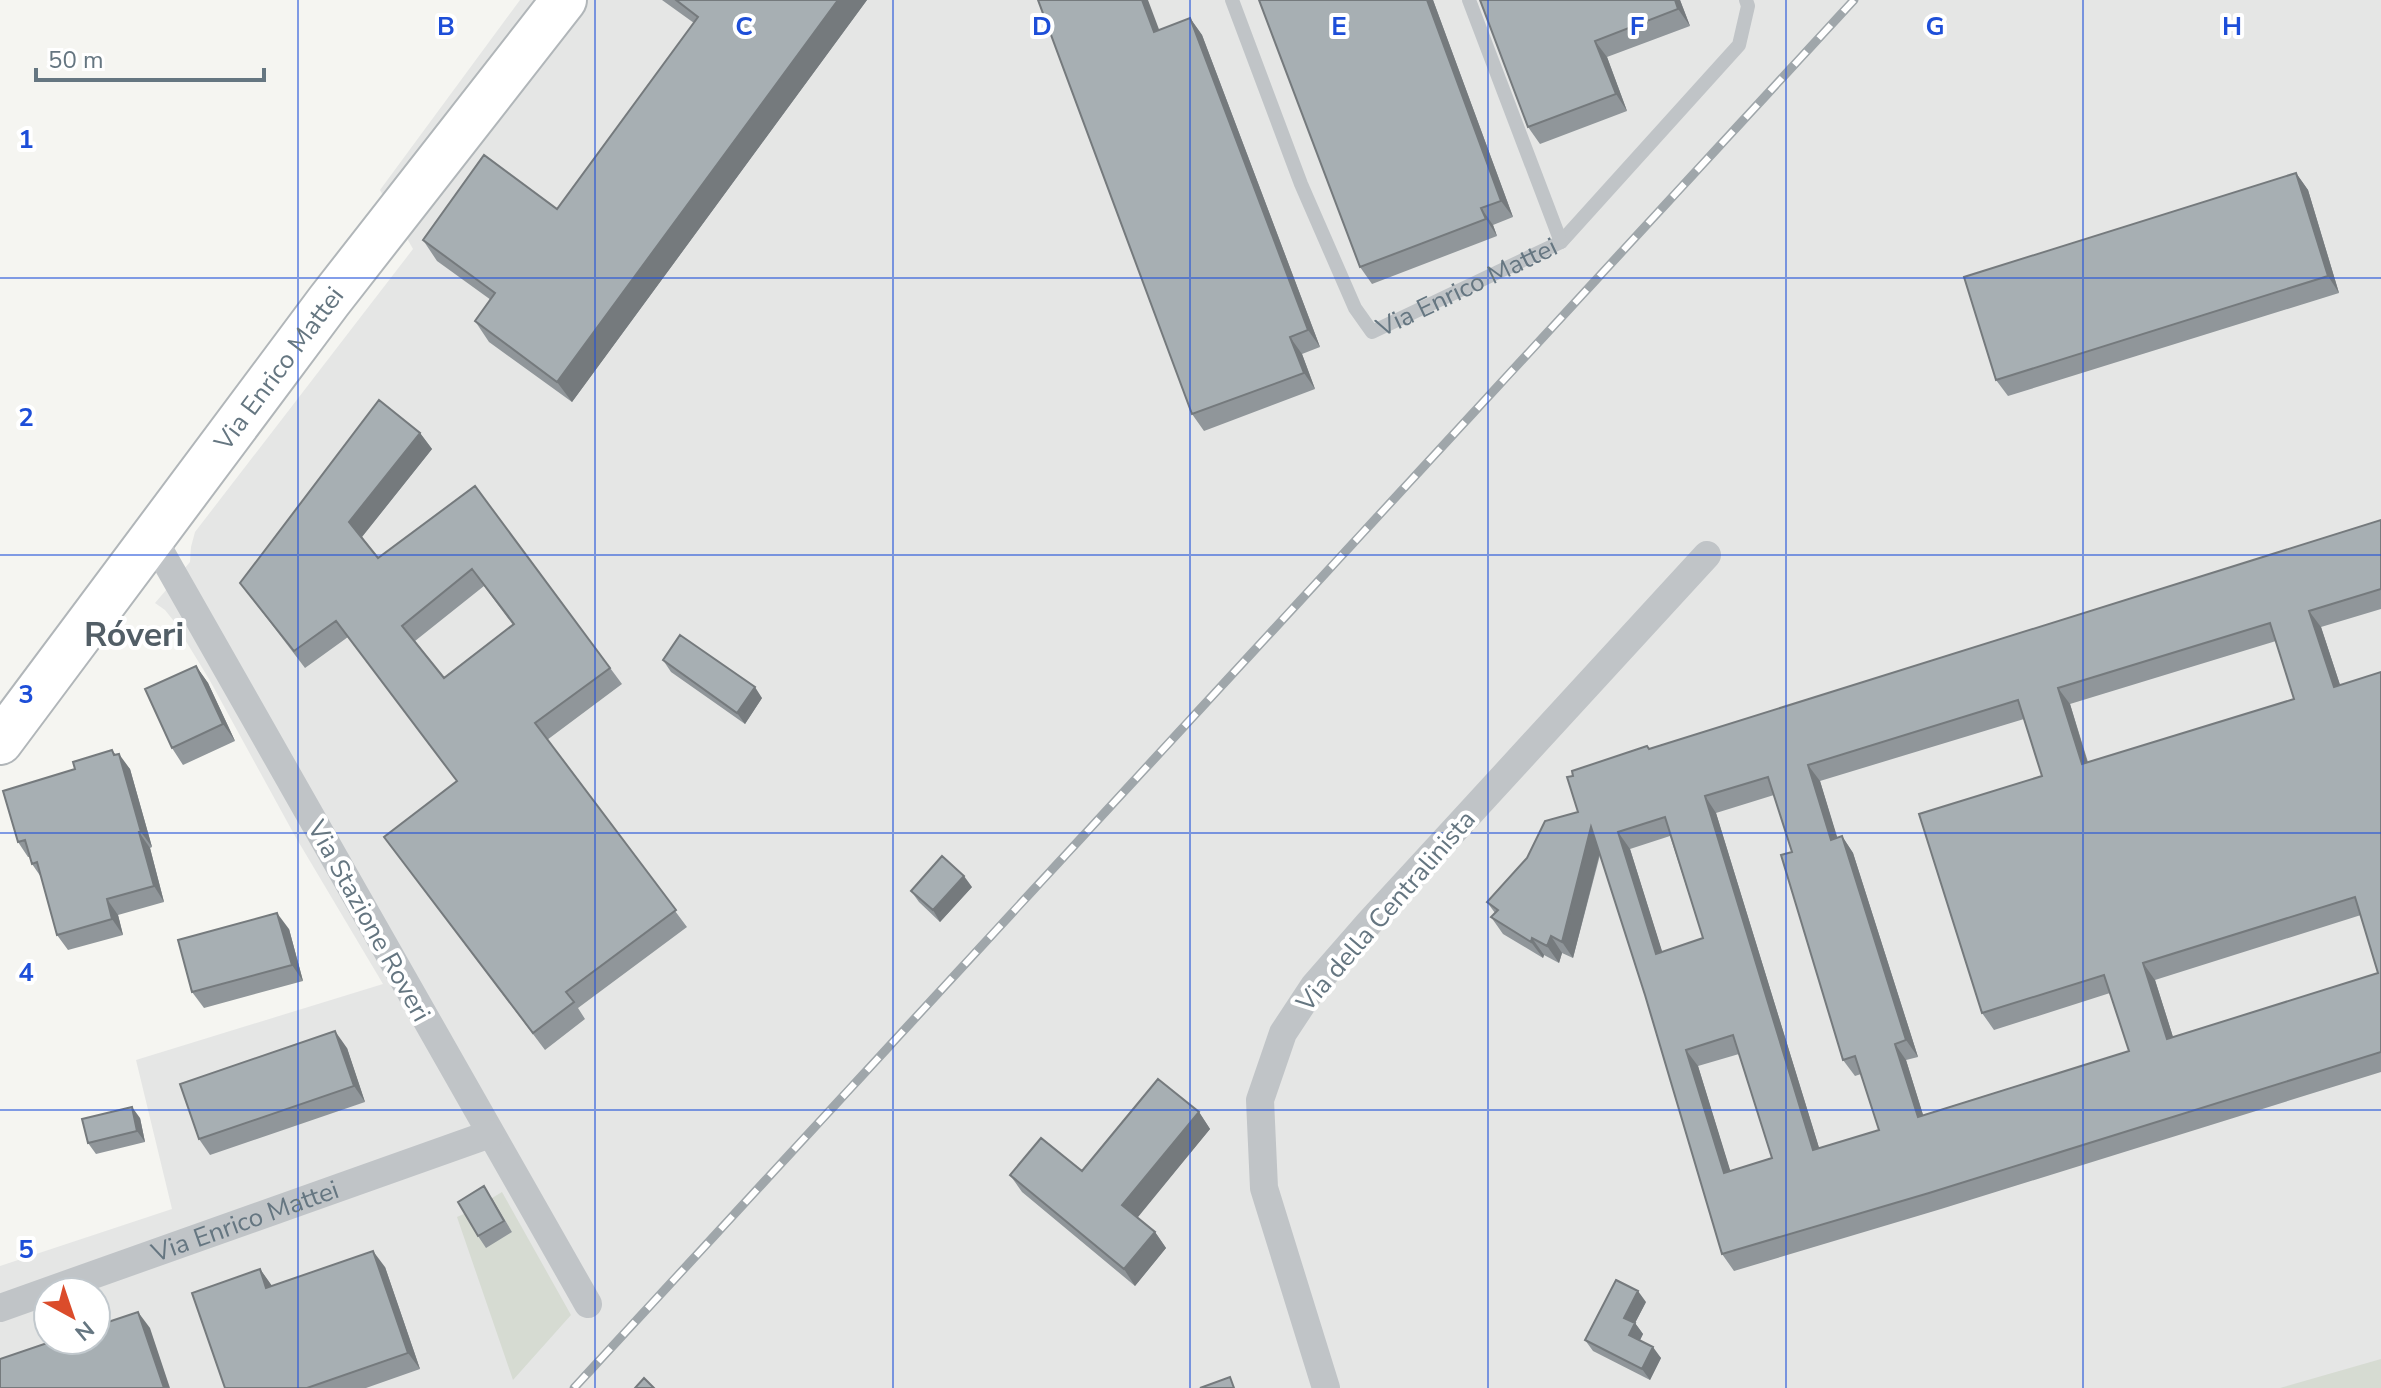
<svg xmlns="http://www.w3.org/2000/svg" width="2381" height="1388" font-family="'Nunito Sans',sans-serif">
  <style>
    .built { fill: #e5e6e5; fill-rule: evenodd }
    .green { fill: #d6dbd2 }
    .lines { fill: none; stroke-linecap: round; stroke-linejoin: round }
    .primary-casing { stroke: #b1b6b9; stroke-width: 48 }
    .service { stroke: #c0c4c7; stroke-width: 14 }
    .minor { stroke: #c0c4c7; stroke-width: 28 }
    .primary { stroke: #fff; stroke-width: 44 }
    .rail-casing { stroke: #9fa6aa; stroke-width: 9 }
    .rail { stroke: #fff; stroke-width: 6; stroke-dasharray: 18; stroke-linecap: butt }
    .wall { fill: #90969a; fill-rule: evenodd }
    .shaded-wall { fill: #757a7d }
    .building { fill: #a7afb3; stroke: #757a7d; stroke-width: 2; fill-rule: evenodd }
    .grid { fill: none; stroke: #1d4ed8; stroke-width: 2; stroke-opacity: 0.55 }
    .labels { text-anchor: middle; dominant-baseline: central; stroke-width: 8; stroke-linejoin: round; paint-order: stroke }
    .street-label { font-size: 26px; fill: #657681; stroke: #fff }
    .district-label { font-size: 34px; font-weight: bold; fill: #525e66; stroke: #fff }
    .grid-label { font-size: 26px; text-anchor: middle; font-weight: bold; fill: #1d4ed8; stroke: #fff; stroke-width: 8; stroke-linejoin: round; paint-order: stroke }
  </style>
  <rect width="100%" height="100%" fill="#f5f5f1"/>
  <path class="built" d="M 520,0 L 2381,0 L 2381,1388 L 0,1388 L 0,1266 L 172,1209 L 136,1060 L 383,984 L 295,836 L 209,679 L 173,620 L 165,610 L 155,603 L 190,562 L 191,547 L 195,532 L 413,249 L 380,190 ZM 48,1292 L 96,1292 L 96,1340 L 48,1340 Z"/>
  <path class="green" d="M 502,1192 L 571,1315 L 513,1380 L 457,1217 L 466,1213 L 486,1247 L 512,1232 L 492,1198 Z
    M 2381,1359 L 2381,1388 L 2280,1388 Z"/>
  <g class="lines">
    <g class="primary-casing">
      <g id="primary">
        <path id="s3" d="M 0,742 L 329,301 L 564,0"/>
      </g>
    </g>
    <g class="service">
      <path id="s1" d="M 1232,0 L 1301,184 L 1355,308 L 1372,332 L 1561,242 L 1739,45 L 1748,6 L 1746,0"/>
      <path d="M 1469,0 L 1561,242"/>
    </g>
    <g class="minor">
      <path d="M 152,537 L 588,1304"/>
      <path id="s2" d="M 0,1308 L 490,1134"/>
      <path d="M 1326,1388 L 1264,1188 L 1260,1100 L 1283,1033 L 1314,986 L 1369,923 L 1707,555"/>
    </g>
    <use href="#primary" class="primary"/>
    <g class="rail-casing">
      <path id="rail" d="M 574,1388 L 1854,0"/>
    </g>
    <use href="#rail" class="rail"/>
  </g>
  <path class="wall" d="M 662,0 L 867,0 L 572,402 L 489,342 L 475,321 L 491,300 L 437,261 L 423,240 L 557,209 L 694,23 Z
    M 1433,0 L 1513,217 L 1493,225 L 1497,236 L 1372,284 L 1360,267 Z
    M 1480,0 L 1680,0 L 1690,26 L 1607,57 L 1627,111 L 1540,144 L 1528,127 Z
    M 1190,18 L 1202,35 L 1320,347 L 1302,354 L 1315,389 L 1204,431 L 1192,414 L 1159,30 Z
    M 2296,173 L 2308,190 L 2339,293 L 2008,396 L 1996,380 Z
    M 420,433 L 432,449 L 362,537 L 378,558 L 475,486 L 622,684 L 547,740 L 687,927 L 578,1008 L 585,1019 L 545,1050 L 384,837 L 457,781 L 348,637 L 305,668 L 240,583 ZM 484,586 L 513,625 L 444,678 L 415,641 Z
    M 2381,520 L 2381,609 L 2321,627 L 2340,685 L 2381,672 L 2381,1072 L 1941,1209 L 1734,1271 L 1722,1254 L 1645,995 L 1600,855 L 1573,958 L 1562,953 L 1559,963 L 1544,955 L 1543,958 L 1503,934 L 1491,917 L 1495,913 L 1487,902 L 1578,812 L 1573,776 L 1649,749 ZM 2276,641 L 2294,699 L 2088,762 L 2070,704 ZM 2024,719 L 2042,776 L 1982,1013 L 1994,1030 L 2110,993 L 2129,1051 L 1923,1115 L 1906,1060 L 1918,1057 L 1853,853 L 1842,836 L 1837,838 L 1820,781 ZM 1774,795 L 1792,852 L 1843,1060 L 1855,1076 L 1861,1074 L 1879,1130 L 1819,1148 L 1716,813 ZM 1670,836 L 1703,938 L 1662,952 L 1630,849 ZM 2361,915 L 2378,973 L 2173,1037 L 2155,980 ZM 1739,1054 L 1772,1158 L 1730,1171 L 1698,1066 Z
    M 663,660 L 762,698 L 745,724 L 671,672 Z
    M 196,666 L 208,683 L 235,741 L 183,765 L 172,748 Z
    M 115,755 L 130,769 L 152,847 L 150,848 L 164,902 L 118,915 L 123,935 L 68,950 L 57,935 L 41,877 L 32,864 L 30,857 L 28,857 L 18,842 L 75,769 Z
    M 972,887 L 940,922 L 919,902 L 911,891 Z
    M 289,929 L 303,981 L 204,1008 L 192,992 Z
    M 347,1048 L 365,1102 L 210,1155 L 199,1139 Z
    M 1199,1112 L 1210,1129 L 1137,1217 L 1155,1232 L 1166,1248 L 1135,1286 L 1022,1192 L 1010,1175 L 1082,1171 Z
    M 140,1118 L 145,1142 L 96,1154 L 88,1143 Z
    M 492,1198 L 512,1232 L 486,1248 L 478,1236 Z
    M 385,1267 L 420,1369 L 366,1388 L 225,1388 L 260,1269 L 272,1286 Z
    M 1646,1302 L 1635,1323 L 1643,1334 L 1640,1340 L 1661,1358 L 1650,1380 L 1593,1351 L 1585,1340 Z"/>
  <path class="shaded-wall" d="M 838,0 L 867,0 L 572,402 L 557,382 Z
    M 1142,0 L 1148,0 L 1166,48 L 1154,32 Z
    M 1427,0 L 1433,0 L 1513,217 L 1501,201 Z
    M 1675,0 L 1680,0 L 1690,26 L 1678,9 Z
    M 1190,18 L 1202,35 L 1320,347 L 1308,330 Z
    M 1595,41 L 1607,57 L 1627,111 L 1616,94 Z
    M 2296,173 L 2308,190 L 2339,293 L 2328,276 Z
    M 1481,208 L 1493,225 L 1497,236 L 1486,219 Z
    M 1290,337 L 1302,354 L 1315,389 L 1304,373 Z
    M 420,433 L 432,449 L 361,538 L 349,522 Z
    M 2309,611 L 2321,627 L 2346,703 L 2334,687 Z
    M 196,666 L 208,683 L 235,741 L 223,724 Z
    M 755,687 L 762,698 L 745,724 L 737,713 Z
    M 2058,688 L 2070,704 L 2093,781 L 2082,764 Z
    M 112,750 L 122,763 L 119,754 L 130,769 L 152,847 L 141,832 Z
    M 1808,765 L 1820,781 L 1843,856 L 1831,840 Z
    M 1705,796 L 1716,813 L 1825,1167 L 1813,1150 Z
    M 1591,827 L 1602,844 L 1573,958 L 1562,942 Z
    M 139,832 L 150,848 L 164,902 L 154,886 Z
    M 1618,832 L 1630,849 L 1668,970 L 1656,954 Z
    M 1842,836 L 1853,853 L 1918,1057 L 1906,1040 Z
    M 964,876 L 972,887 L 940,922 L 933,910 Z
    M 107,899 L 118,915 L 123,935 L 112,919 Z
    M 277,913 L 289,929 L 303,981 L 292,965 Z
    M 1551,936 L 1562,953 L 1559,963 L 1547,946 Z
    M 1532,938 L 1544,955 L 1543,958 L 1531,942 Z
    M 2143,963 L 2155,980 L 2179,1056 L 2167,1039 Z
    M 335,1031 L 347,1048 L 365,1102 L 354,1086 Z
    M 1895,1044 L 1906,1060 L 1929,1134 L 1918,1117 Z
    M 1686,1050 L 1698,1066 L 1736,1189 L 1724,1173 Z
    M 132,1107 L 140,1118 L 145,1142 L 137,1131 Z
    M 1199,1112 L 1210,1129 L 1134,1222 L 1122,1205 Z
    M 1155,1232 L 1166,1248 L 1135,1286 L 1124,1269 Z
    M 373,1251 L 385,1267 L 420,1369 L 408,1353 Z
    M 260,1269 L 272,1286 L 266,1288 Z
    M 1638,1291 L 1646,1302 L 1635,1323 L 1643,1334 L 1637,1346 L 1629,1335 L 1624,1318 Z
    M 138,1312 L 150,1328 L 170,1388 L 164,1388 Z
    M 1653,1347 L 1661,1358 L 1650,1380 L 1642,1369 Z"/>
  <path class="building" d="M 676,0 L 838,0 L 557,382 L 475,321 L 495,293 L 423,240 L 484,155 L 557,209 L 698,17 Z
    M 1038,0 L 1142,0 L 1154,32 L 1190,18 L 1308,330 L 1290,337 L 1304,373 L 1192,414 Z
    M 1259,0 L 1427,0 L 1501,201 L 1481,208 L 1486,219 L 1360,267 Z
    M 1480,0 L 1675,0 L 1678,9 L 1595,41 L 1616,94 L 1528,127 Z
    M 2296,173 L 2328,276 L 1996,380 L 1964,277 Z
    M 379,400 L 420,433 L 349,522 L 378,558 L 475,486 L 610,668 L 535,723 L 676,910 L 566,992 L 574,1002 L 533,1033 L 384,837 L 457,781 L 336,621 L 294,651 L 240,583 ZM 472,569 L 514,624 L 444,678 L 402,626 Z
    M 2381,520 L 2381,589 L 2309,611 L 2334,687 L 2381,672 L 2381,1052 L 1929,1193 L 1722,1254 L 1645,995 L 1591,827 L 1562,942 L 1551,936 L 1547,946 L 1532,938 L 1531,942 L 1491,917 L 1498,910 L 1487,902 L 1527,858 L 1545,821 L 1578,812 L 1567,777 L 1573,776 L 1572,771 L 1647,746 L 1649,749 ZM 2270,623 L 2294,699 L 2082,764 L 2058,688 ZM 2018,700 L 2042,776 L 1919,814 L 1982,1013 L 2104,975 L 2129,1051 L 1918,1117 L 1895,1044 L 1906,1040 L 1842,836 L 1831,840 L 1808,765 ZM 1768,777 L 1792,852 L 1781,855 L 1843,1060 L 1855,1056 L 1879,1130 L 1813,1150 L 1705,796 ZM 1665,817 L 1703,938 L 1656,954 L 1618,832 ZM 2355,897 L 2378,973 L 2167,1039 L 2143,963 ZM 1733,1035 L 1772,1158 L 1724,1173 L 1686,1050 Z
    M 680,635 L 755,687 L 737,713 L 663,660 Z
    M 196,666 L 223,724 L 172,748 L 145,689 Z
    M 112,750 L 114,755 L 119,754 L 141,832 L 139,832 L 154,886 L 107,899 L 112,919 L 57,935 L 37,862 L 32,864 L 25,840 L 18,842 L 3,791 L 75,769 L 73,762 Z
    M 942,856 L 964,876 L 933,910 L 911,891 Z
    M 277,913 L 292,965 L 192,992 L 178,940 Z
    M 335,1031 L 354,1086 L 199,1139 L 180,1084 Z
    M 1158,1079 L 1199,1112 L 1122,1205 L 1155,1232 L 1124,1269 L 1010,1175 L 1041,1138 L 1082,1171 Z
    M 132,1107 L 137,1131 L 88,1143 L 82,1119 Z
    M 484,1186 L 504,1221 L 478,1236 L 458,1202 Z
    M 373,1251 L 408,1353 L 307,1388 L 225,1388 L 192,1293 L 260,1269 L 266,1288 Z
    M 1616,1280 L 1638,1291 L 1624,1318 L 1635,1323 L 1629,1335 L 1653,1347 L 1642,1369 L 1585,1340 Z
    M 138,1312 L 164,1388 L 0,1388 L 0,1359 L 56,1340 L 96,1340 L 96,1326 Z
    M 1230,1377 L 1234,1388 L 1200,1388 Z
    M 644,1378 L 654,1388 L 635,1388 Z"/>
  <path class="grid" d="M 298,0 L 298,1388M 595,0 L 595,1388M 893,0 L 893,1388M 1190,0 L 1190,1388M 1488,0 L 1488,1388M 1786,0 L 1786,1388M 2083,0 L 2083,1388M 0,278 L 2381,278M 0,555 L 2381,555M 0,833 L 2381,833M 0,1110 L 2381,1110"/>
  <g class="labels">
    <g class="street-label">
      <text stroke="none"><textPath href="#s1" startOffset="466">Via Enrico Mattei</textPath></text>
      <text stroke="none"><textPath href="#s3" startOffset="466">Via Enrico Mattei</textPath></text>
      <text transform="translate(1386 911) rotate(-49)">Via della Centralinista</text>
      <text transform="translate(369 921) rotate(61)">Via Stazione Roveri</text>
      <text stroke="none"><textPath href="#s2" startOffset="260">Via Enrico Mattei</textPath></text>
    </g>
    <g class="district-label">
      <text x="134" y="635">Róveri</text>
    </g>
  </g>
  <g class="grid-label">
    <text x="446" y="35">B</text>
    <text x="744" y="35">C</text>
    <text x="1042" y="35">D</text>
    <text x="1339" y="35">E</text>
    <text x="1637" y="35">F</text>
    <text x="1935" y="35">G</text>
    <text x="2232" y="35">H</text>
    <text x="26" y="148">1</text>
    <text x="26" y="426">2</text>
    <text x="26" y="703">3</text>
    <text x="26" y="981">4</text>
    <text x="26" y="1258">5</text>
  </g>
  <g transform="translate(72 1316) rotate(140)"><circle r="38" fill="#ffffff" stroke="#c1c8cd" stroke-width="2"/>
  <path d="M0-6L14 30L0 20L-14 30Z" fill="#db4c2b"/>
  <text y="-12" font-size="22" font-weight="bold" text-anchor="middle" fill="#657681">N</text>
  </g>
  <path d="M36 68v12h228v-12" fill="none" stroke="#657681" stroke-width="4"/>
  <text x="48" y="68" font-size="24" fill="#657681" stroke="#ffffff" stroke-width="6" paint-order="stroke">50 m</text>
</svg>
